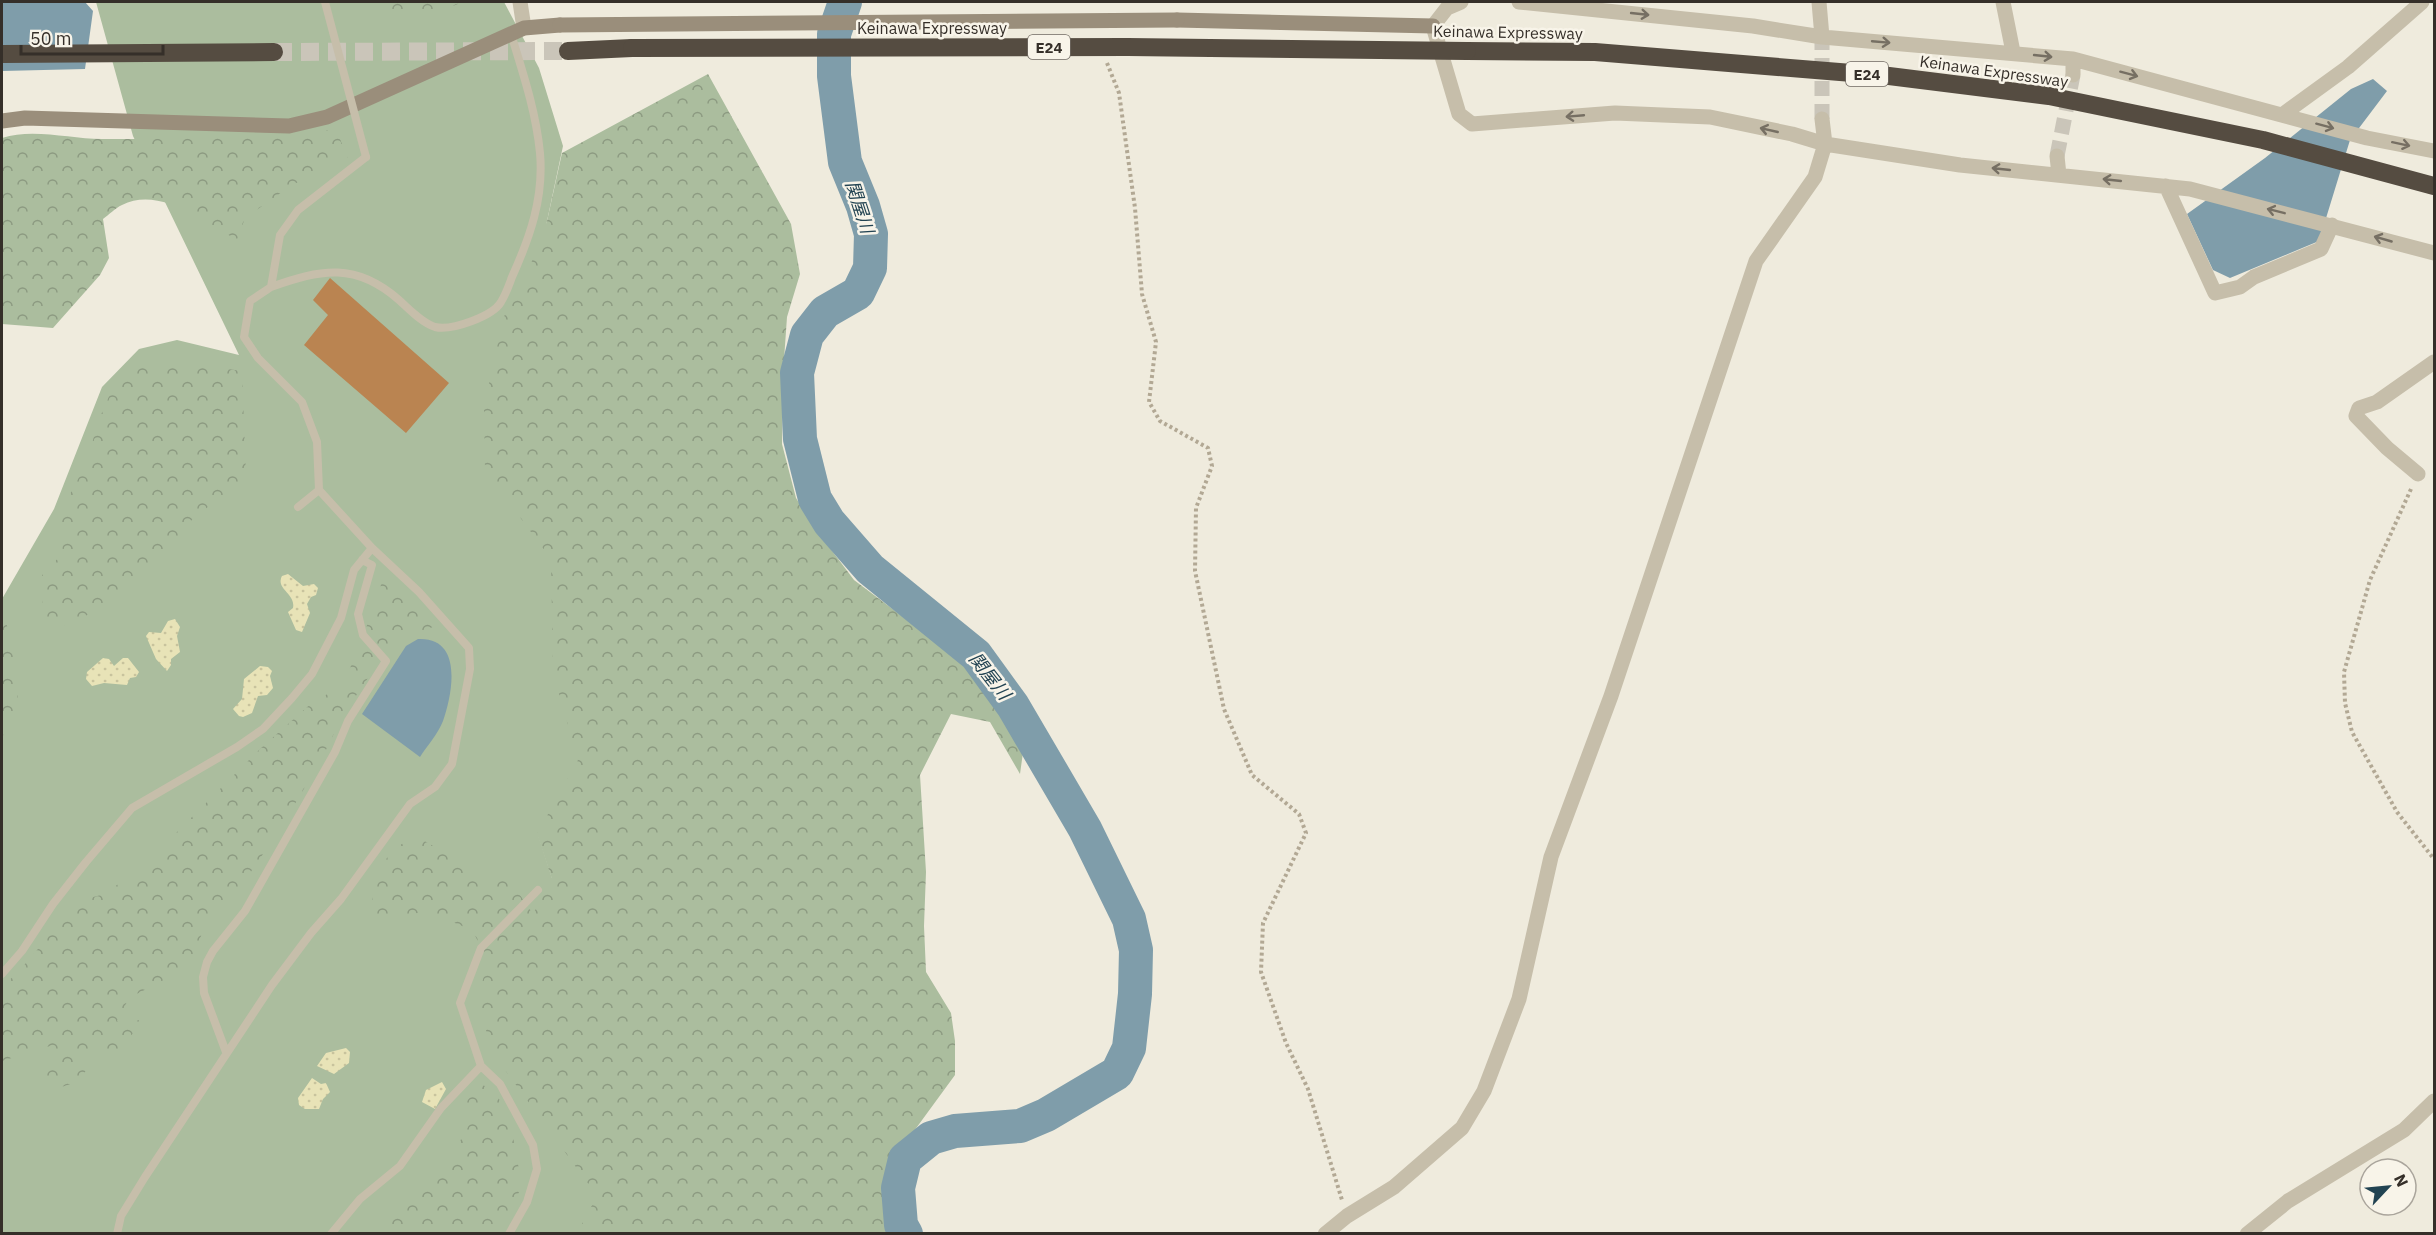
<svg xmlns="http://www.w3.org/2000/svg" width="2436" height="1235" font-family="'IBM Plex Sans','Noto Sans JP',sans-serif">
  <style>
    .grass { fill: #abbd9e }
    .forest { fill: url(#forest-crowns) }
    .sand { fill: url(#sand-dots) }
    .water { fill: #7f9daa }
    .lines { fill: none; stroke-linecap: round; stroke-linejoin: round }
    .river { stroke: #7f9daa; stroke-width: 34 }
    .building { fill: #ba8451 }
    .street-tunnel { stroke: #cac5b9; stroke-width: 15; stroke-dasharray: 15 8; stroke-linecap: butt }
    .highway-tunnel { stroke: #cac5b9; stroke-width: 18; stroke-dasharray: 18 9; stroke-linecap: butt }
    .path { stroke: #b2a894; stroke-width: 4; stroke-dasharray: 3 3; stroke-linecap: butt }
    .lane { stroke: #c6beaa; stroke-width: 8 }
    .street { stroke: #c6beaa; stroke-width: 15 }
    .secondary { stroke: #9a8e7b; stroke-width: 15 }
    .highway { stroke: #554c41; stroke-width: 18 }
    .lane-bridge { stroke: #c6beaa; stroke-width: 8 }
    .secondary-bridge { stroke: #9a8e7b; stroke-width: 15 }
    .highway-bridge { stroke: #554c41; stroke-width: 18 }
    .oneway { stroke: #766f63 }
    .labels { text-anchor: middle; dominant-baseline: central; stroke-width: 5; stroke-linejoin: round; paint-order: stroke }
    .shield { fill: #f8f4e9; stroke: #706a63; stroke-width: 1.5 }
    .shield-label { font-size: 15px; font-weight: bold; fill: #352f29 }
    .street-label { font-size: 16px; fill: #352f29; stroke: #f8f4e9 }
    .water-label { font-size: 18px; font-style: italic; fill: #224352; stroke: #f8f4e9 }
  </style>
  <defs>
    <pattern id="forest-crowns" width="20" height="18" patternUnits="userSpaceOnUse" patternTransform="scale(1.5)"><rect width="20" height="18" fill="#abbd9e"/><path d="M2 6a3 3 0 1 1 6 0M12 15a3 3 0 1 1 6 0" fill="none" stroke="#8c9a81"/></pattern>
    <pattern id="sand-dots" width="8" height="8" patternUnits="userSpaceOnUse" patternTransform="scale(1.5)"><rect width="8" height="8" fill="#e8e3b7"/><path d="M2 2h.1M6 6h.1" fill="none" stroke="#c8c39d" stroke-width="1.8" stroke-linecap="round"/></pattern>
  </defs>
  <rect width="100%" height="100%" fill="#efebdd"/>
  <path class="grass" d="M 96,2 L 504,2 L 539,68 L 563,146 L 534,282 L 563,556 L 604,795 L 538,835 L 562,909 L 625,1209 L 609,1234 L 2,1234 L 2,599 L 54,509 L 102,387 L 139,349 L 177,340 L 239,355 L 133,136 Z"/>
  <path class="forest" d="M 377,2 L 463,2 L 440,11 L 388,10 Z
    M 708,74 L 791,224 L 800,274 L 787,317 L 783,374 L 782,444 L 796,498 L 817,531 L 854,580 L 963,662 L 1001,711 L 1024,745 L 1020,774 L 990,722 L 951,714 L 920,775 L 926,872 L 924,926 L 926,972 L 951,1013 L 955,1041 L 955,1075 L 906,1142 L 886,1182 L 890,1220 L 897,1233 L 577,1233 L 597,1196 L 505,1070 L 489,1040 L 480,1010 L 481,987 L 488,960 L 472,930 L 445,919 L 417,913 L 392,921 L 373,921 L 372,880 L 393,849 L 416,836 L 476,871 L 511,882 L 533,914 L 552,879 L 537,834 L 578,760 L 553,673 L 551,559 L 485,470 L 484,407 L 503,318 L 523,285 L 547,221 L 562,153 Z
    M 336,129 L 348,159 L 292,185 L 245,218 L 237,240 C 205,222 160,186 122,205 C 115,208 109,215 103,219 L 109,258 L 100,275 L 53,328 L 2,324 L 2,138 C 33,128 70,139 102,139 C 180,139 259,140 336,129 Z
    M 142,362 L 184,363 L 242,371 L 246,476 L 187,524 L 159,561 L 123,599 L 58,628 L 43,617 L 42,575 L 63,553 L 59,515 L 88,460 L 97,424 L 113,387 Z
    M 383,578 L 437,626 L 395,638 L 343,715 L 322,758 L 282,826 L 246,879 L 206,923 L 189,967 L 129,998 L 117,1021 L 145,1020 L 119,1049 L 89,1057 L 83,1080 L 43,1093 L 50,1046 L 2,1061 L 2,987 C 29,963 51,934 70,903 L 101,895 L 136,873 L 260,749 L 314,701 L 343,686 L 375,605 Z
    M 2,612 L 16,651 L 18,702 L 2,738 Z
    M 481,1084 L 496,1092 L 511,1126 L 522,1186 L 499,1233 L 382,1233 L 409,1198 L 436,1180 L 454,1152 L 470,1123 L 466,1102 Z"/>
  <path class="sand" d="M 288,574 L 303,586 L 314,584 L 318,588 L 316,595 L 311,597 L 307,604 L 310,613 L 302,632 L 296,630 L 288,612 L 293,608 C 296,593 275,589 282,576 Z
    M 175,619 L 180,627 L 177,636 L 180,652 L 171,659 L 171,665 L 167,671 L 156,659 L 146,636 L 149,632 L 161,633 L 168,621 Z
    M 103,658 L 109,659 L 114,666 L 123,658 L 128,658 L 139,672 L 136,677 L 130,678 L 127,685 L 104,683 L 92,686 L 86,679 L 87,672 Z
    M 260,666 L 268,667 L 272,671 L 270,676 L 273,688 L 267,695 L 258,696 L 252,713 L 243,717 L 239,716 L 233,709 L 242,699 L 244,679 Z
    M 346,1048 L 350,1052 L 349,1063 L 334,1074 L 317,1066 L 326,1053 Z
    M 312,1078 L 321,1084 L 326,1083 L 330,1092 L 323,1099 L 319,1109 L 305,1109 L 299,1105 L 298,1098 Z
    M 442,1082 L 446,1089 L 435,1109 L 422,1102 L 426,1090 Z"/>
  <path class="water" d="M 2,2 L 85,2 L 93,11 L 85,69 L 2,71 Z
    M 2373,79 L 2387,91 L 2350,140 L 2319,241 L 2230,278 L 2213,270 L 2187,214 L 2265,158 L 2351,89 Z
    M 418,639 C 463,637 453,692 443,721 C 438,734 427,746 420,757 L 362,714 L 406,646 Z"/>
  <g class="lines">
    <path class="river" d="M 845,2 L 834,34 L 834,76 L 845,162 L 863,206 L 871,234 L 870,268 L 858,293 L 825,312 L 807,335 L 797,373 L 800,439 L 815,499 L 829,522 L 870,569 L 976,655 L 1013,706 L 1085,829 L 1129,919 L 1136,950 L 1135,994 L 1129,1048 L 1117,1073 L 1046,1115 L 1020,1126 L 955,1131 L 931,1138 L 905,1159 L 898,1188 L 901,1225 L 906,1234"/>
  </g>
  <path class="building" d="M 330,278 L 449,383 L 406,433 L 304,345 L 328,315 L 313,300 Z"/>
  <g class="lines">
    <path class="street-tunnel" d="M 1822,119 L 1822,37
      M 2057,156 L 2073,75"/>
    <path class="highway-tunnel" d="M 274,52 L 568,51"/>
    <path class="path" d="M 1107,63 L 1119,93 L 1135,208 L 1142,294 L 1156,342 L 1149,402 L 1160,421 L 1208,448 L 1212,466 L 1196,508 L 1195,571 L 1224,709 L 1252,775 L 1299,814 L 1306,833 L 1263,923 L 1261,972 L 1286,1043 L 1308,1089 L 1342,1200
      M 2411,489 L 2370,580 L 2344,672 L 2345,703 L 2352,732 L 2397,812 L 2434,859"/>
    <path class="lane" d="M 366,157 L 298,210 L 280,235 L 271,287 C 321,269 356,262 399,300 C 408,308 422,323 435,327 C 452,331 493,316 501,302 C 506,294 509,285 512,277 C 530,237 544,198 540,153 C 536,112 523,73 511,34
      M 271,287 L 250,301 L 244,337 L 258,358 L 302,402 L 317,442 L 319,490 L 298,507
      M 2,974 L 22,951 L 53,904 L 86,862 L 132,808 L 237,747 L 263,729 L 292,698 L 312,674 L 341,618 L 354,570 L 372,548 L 319,490
      M 226,1052 L 204,993 L 203,977 L 207,962 L 213,951 L 245,911 L 335,752 L 348,721 L 386,661 L 363,635 L 358,614 L 372,565 L 362,560
      M 481,1066 L 460,1003 L 481,948 L 538,890
      M 117,1234 L 121,1216 L 145,1177 L 272,985 L 311,933 L 341,899 L 410,804 L 435,787 L 452,764 L 470,669 L 469,648 L 419,592 L 372,548
      M 331,1234 L 360,1199 L 400,1166 L 441,1108 L 481,1066 L 500,1084 L 533,1145 L 537,1169 L 527,1202 L 509,1234"/>
    <path class="street" d="M 520,2 L 524,28
      M 1461,2 L 1447,8 L 1433,26 L 1459,114 L 1472,124 L 1615,113 L 1710,117 L 1792,134 L 1825,144 L 1960,165 L 2190,189 L 2434,253
      M 1519,2 L 1753,26 L 1822,37 L 2073,59 L 2367,138 L 2434,151
      M 1819,2 L 1822,37
      M 2003,2 L 2013,52
      M 2073,59 L 2073,75
      M 2282,115 L 2348,67 L 2422,2
      M 2057,156 L 2059,175
      M 2166,186 L 2215,293 L 2240,287 L 2254,277 L 2321,249 L 2332,225
      M 2418,474 L 2387,448 L 2356,416 L 2359,408 L 2377,402 L 2434,362
      M 1325,1234 L 1347,1216 L 1394,1187 L 1462,1128 L 1484,1091 L 1519,999 L 1551,857 L 1611,696 L 1756,261 L 1815,177 L 1825,144 L 1822,119
      M 2247,1234 L 2288,1201 L 2404,1130 L 2434,1101"/>
    <path class="secondary" d="M 1177,20 L 1433,26
      M 2,121 L 25,118 L 289,126 L 327,117 L 524,28 L 560,25"/>
    <path class="highway" d="M 568,51 L 632,48
      M 1467,51 L 1595,52 L 1889,76 L 2049,96 L 2263,140 L 2434,186
      M 2,54 L 274,52"/>
    <path class="lane-bridge" d="M 325,2 L 366,157"/>
    <path class="secondary-bridge" d="M 560,25 L 1177,20"/>
    <path class="highway-bridge" d="M 632,48 L 1128,47 L 1467,51"/>
  </g>
  <defs><path id="oneway-shaft" d="M-6 0H5M1.5-3L5.5 0L1.5 3" fill="none" stroke-width="1.6" stroke-linecap="round" stroke-linejoin="round" transform="scale(1.5)"/></defs>
  <g class="oneway">
    <use href="#oneway-shaft" transform="translate(1640 14) rotate(6)"/>
    <use href="#oneway-shaft" transform="translate(1881 42) rotate(5)"/>
    <use href="#oneway-shaft" transform="translate(2043 56) rotate(6)"/>
    <use href="#oneway-shaft" transform="translate(2129 74) rotate(15)"/>
    <use href="#oneway-shaft" transform="translate(1575 116) rotate(175)"/>
    <use href="#oneway-shaft" transform="translate(2325 126) rotate(15)"/>
    <use href="#oneway-shaft" transform="translate(1769 130) rotate(-167)"/>
    <use href="#oneway-shaft" transform="translate(2401 144) rotate(12)"/>
    <use href="#oneway-shaft" transform="translate(2001 169) rotate(-174)"/>
    <use href="#oneway-shaft" transform="translate(2112 180) rotate(-174)"/>
    <use href="#oneway-shaft" transform="translate(2276 211) rotate(-166)"/>
    <use href="#oneway-shaft" transform="translate(2383 239) rotate(-164)"/>
  </g>
  <g class="labels">
    <g class="shield">
      <rect x="1028" y="35" width="42" height="24" rx="4.5"/>
      <rect x="1846" y="62" width="42" height="24" rx="4.5"/>
    </g>
    <g class="shield-label">
      <text x="1049" y="47">E24</text>
      <text x="1867" y="74">E24</text>
    </g>
    <g class="street-label">
      <text x="932" y="28">Keinawa Expressway</text>
      <text transform="translate(1508 32) rotate(1)">Keinawa Expressway</text>
      <text transform="translate(1994 71) rotate(8)">Keinawa Expressway</text>
    </g>
    <g class="water-label">
      <text transform="translate(860 207) rotate(72)">関屋川</text>
      <text transform="translate(990 676) rotate(52)">関屋川</text>
    </g>
  </g>
  <rect width="2436" height="1235" fill="none" stroke="#352f29" stroke-width="6"/>
  <g transform="translate(2388 1187) rotate(64)"><circle r="28" fill="#f8f4e9" stroke="#aaa59c" stroke-width="1.5"/>
  <path d="M0-4.5L10 22L0 15L-10 22Z" fill="#224352"/>
  <text y="-9" font-size="16" font-weight="bold" text-anchor="middle" fill="#352f29">N</text>
  </g>
  <path d="M21 45v9h142v-9" fill="none" stroke="#352f29" stroke-width="3"/>
  <text x="30" y="45" font-size="18" fill="#352f29" stroke="#f8f4e9" stroke-width="4.5" paint-order="stroke">50 m</text>
</svg>
